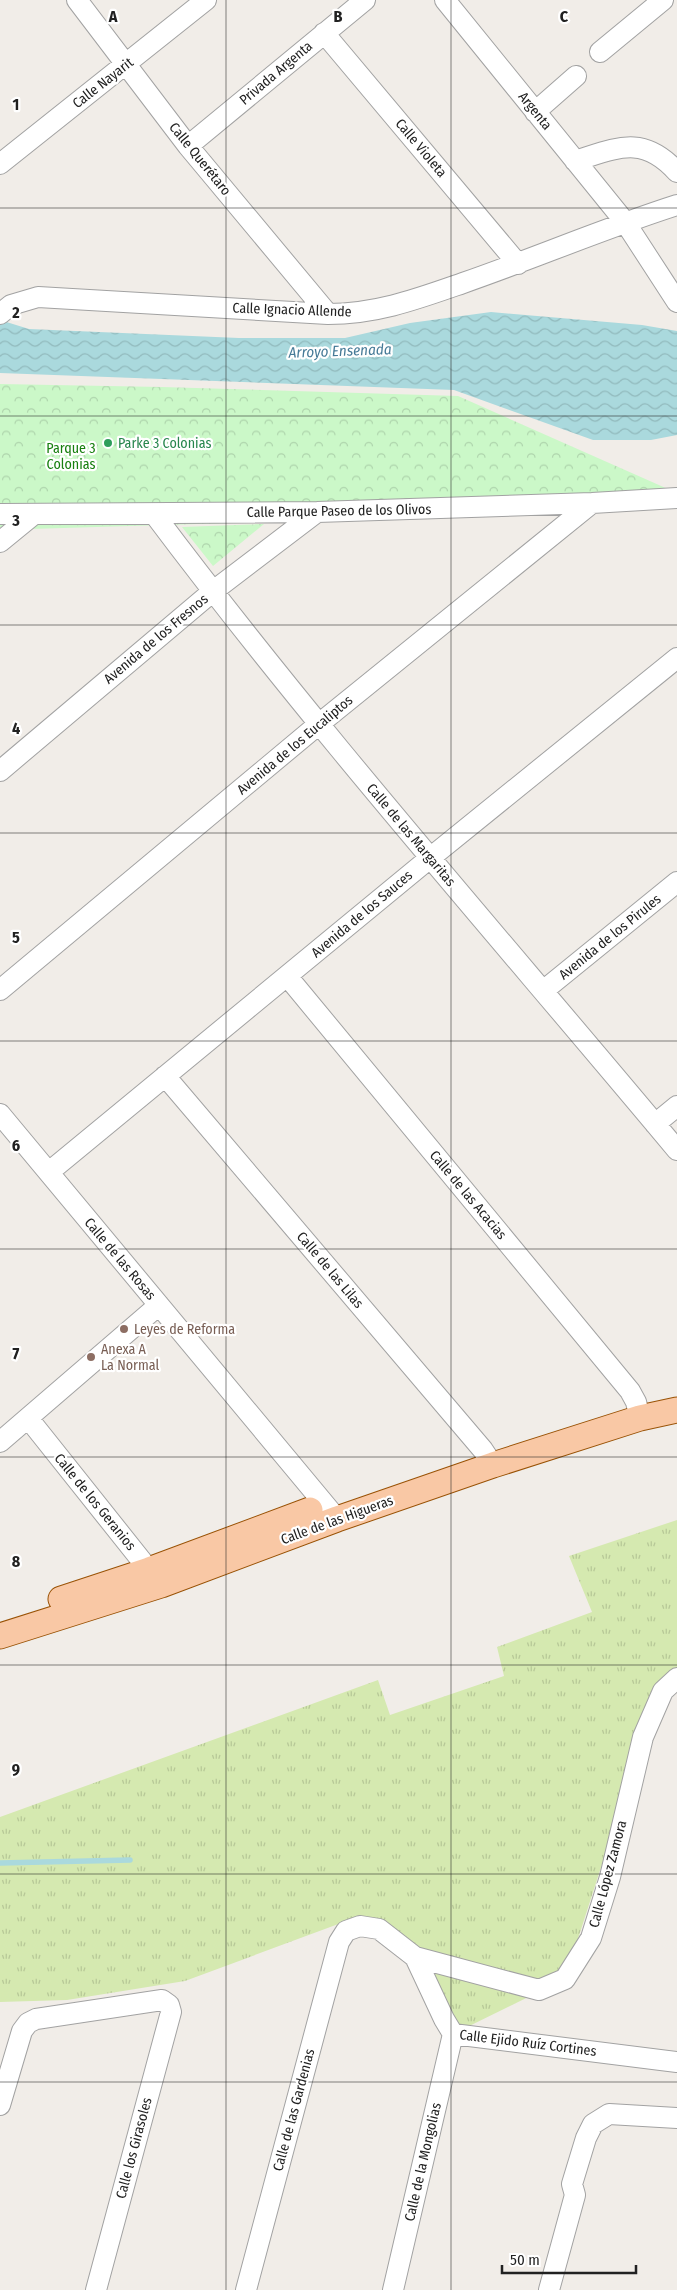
<svg xmlns="http://www.w3.org/2000/svg" width="677" height="2290" font-family="'Fira Sans Condensed',sans-serif">
  <style>
    .grass { fill: url(#grass-tufts) }
    .park { fill: url(#park-crowns) }
    .water { fill: url(#water-waves) }
    .lines { fill: none; stroke-linecap: round; stroke-linejoin: round }
    .stream { stroke: #aad9dd; stroke-width: 5.5 }
    .minor-casing { stroke: #a2a2a2; stroke-width: 22 }
    .major-casing { stroke: #995205; stroke-width: 27 }
    .minor { stroke: #fff; stroke-width: 20 }
    .major { stroke: #f9c8a5; stroke-width: 25 }
    .grid { fill: none; stroke: #212121; stroke-width: 1; stroke-opacity: 0.55 }
    .leisure-dot { fill: #2e9e5b; stroke: #fff; stroke-width: 2 }
    .education-dot { fill: #8d6e63; stroke: #fff; stroke-width: 2 }
    .labels { text-anchor: middle; dominant-baseline: central; stroke-width: 4.5; stroke-linejoin: round; paint-order: stroke }
    .street-label { font-size: 14px; fill: #212121; stroke: #fff }
    .leisure-label { font-size: 14px; fill: #27864d; stroke: #fff; text-anchor: start }
    .park-label { font-size: 14px; fill: #177f0f; stroke: #fff }
    .education-label { font-size: 14px; fill: #785e54; stroke: #fff; text-anchor: start }
    .water-label { font-size: 15px; font-style: italic; fill: #467a97; stroke: #fff }
    .grid-label { font-size: 16px; text-anchor: middle; font-weight: bold; fill: #212121; stroke: #fff; stroke-width: 4.5; stroke-linejoin: round; paint-order: stroke }
  </style>
  <defs>
    <pattern id="grass-tufts" width="24" height="20" patternUnits="userSpaceOnUse" patternTransform="scale(1.25)"><rect width="24" height="20" fill="#d5e9b0"/><path d="M3 7l-1-3M5 7V3M7 7l1-3M15 17l-1-3M17 17v-4M19 17l1-3" fill="none" stroke="#b7c897"/></pattern>
    <pattern id="park-crowns" width="20" height="18" patternUnits="userSpaceOnUse" patternTransform="scale(1.25)"><rect width="20" height="18" fill="#cbf8c8"/><path d="M2 6a3 3 0 1 1 6 0M12 15a3 3 0 1 1 6 0" fill="none" stroke="#aed4ac"/></pattern>
    <pattern id="water-waves" width="16" height="10" patternUnits="userSpaceOnUse" patternTransform="scale(1.25)"><rect width="16" height="10" fill="#aad9dd"/><path d="M0 5q4-4 8 0t8 0" fill="none" stroke="#92babd"/></pattern>
  </defs>
  <rect width="100%" height="100%" fill="#f1ede8"/>
  <path class="grass" d="M 677,1520 L 677,1683 L 643,1737 L 565,1979 L 453,2034 L 415,1957 L 360,1916 L 185,1981 L 67,2000 L 0,2002 L 0,1817 L 378,1680 L 390,1715 L 504,1676 L 497,1647 L 592,1612 L 569,1556 Z"/>
  <path class="park" d="M 0,384 L 162,387 L 458,396 L 677,493 L 591,512 L 30,529 L 0,527 Z
    M 264,524 L 213,566 L 182,527 Z"/>
  <path class="water" d="M 491,312 L 642,325 L 677,331 L 677,435 L 651,440 L 593,440 L 454,390 L 0,373 L 0,320 L 29,329 L 239,338 L 345,338 L 410,323 Z"/>
  <g class="lines">
    <path class="stream" d="M 0,1863 L 130,1860"/>
    <g class="minor-casing">
      <path id="minor" d="M 77,0 L 188,146 L 328,314
        M 445,0 L 625,222 L 677,302
        M 324,33 L 518,264
        M 600,52 L 663,0
        M 535,112 L 576,76
        M 188,146 L 365,0
        M 575,161 C 617,148 643,134 677,172
        M 0,164 L 206,0
        M 0,314 L 11,305 L 38,297 L 328,314 C 377,314 417,299 463,283 C 535,258 605,228 677,205
        M 0,514 L 317,512 L 592,503 L 677,498
        M 154,514 C 319,734 501,939 677,1150
        M 0,542 L 33,515
        M 0,771 L 212,592 L 317,512
        M 287,976 L 630,1391 L 636,1402 L 640,1418
        M 0,990 L 319,724 L 592,503
        M 543,991 L 677,882
        M 165,1076 L 483,1450 L 493,1465
        M 0,1114 L 337,1519
        M 655,1124 L 677,1106
        M 49,1172 L 430,858 L 677,658
        M 28,1418 L 157,1580
        M 0,1442 L 159,1305
        M 415,1957 L 539,1990 L 565,1979 L 591,1938 L 610,1877 L 643,1737 L 663,1691 L 677,1678
        M 453,2034 L 677,2062
        M 0,2105 L 22,2031 L 28,2023 L 36,2019 L 162,2000 L 169,2005 L 171,2012 L 96,2290
        M 246,2290 L 339,1942 L 346,1931 L 360,1926 L 379,1929 L 415,1957 L 444,2019 L 453,2034
        M 393,2290 L 453,2034
        M 549,2290 L 575,2195 L 572,2184 L 586,2138 L 593,2124 L 609,2114 L 677,2118"/>
    </g>
    <g class="major-casing">
      <path id="major" d="M 61,1599 L 149,1570 L 310,1510
        M 0,1636 L 161,1585 L 337,1519 L 493,1465 L 640,1418 L 677,1410"/>
    </g>
    <use href="#minor" class="minor"/>
    <use href="#major" class="major"/>
  </g>
  <path class="grid" d="M 226,0 L 226,2290M 451,0 L 451,2290M 0,208 L 677,208M 0,416 L 677,416M 0,625 L 677,625M 0,833 L 677,833M 0,1041 L 677,1041M 0,1249 L 677,1249M 0,1457 L 677,1457M 0,1665 L 677,1665M 0,1874 L 677,1874M 0,2082 L 677,2082"/>
  <circle class="leisure-dot" cx="108" cy="443" r="5"/>
  <g class="education-dot">
    <circle cx="124" cy="1329" r="5"/>
    <circle cx="91" cy="1357" r="5"/>
  </g>
  <g class="labels">
    <g class="street-label">
      <text transform="translate(276 73) rotate(-40)">Privada Argenta</text>
      <text transform="translate(103 83) rotate(-38)">Calle Nayarit</text>
      <text transform="translate(535 111) rotate(51)">Argenta</text>
      <text transform="translate(421 148) rotate(50)">Calle Violeta</text>
      <text transform="translate(200 159) rotate(51)">Calle Querétaro</text>
      <text transform="translate(292 310) rotate(2)">Calle Ignacio Allende</text>
      <text transform="translate(339 511) rotate(-1)">Calle Parque Paseo de los Olivos</text>
      <text transform="translate(156 639) rotate(-40)">Avenida de los Fresnos</text>
      <text transform="translate(295 745) rotate(-40)">Avenida de los Eucaliptos</text>
      <text transform="translate(411 835) rotate(50)">Calle de las Margaritas</text>
      <text transform="translate(362 914) rotate(-40)">Avenida de los Sauces</text>
      <text transform="translate(610 937) rotate(-39)">Avenida de los Pirules</text>
      <text transform="translate(468 1195) rotate(50)">Calle de las Acacias</text>
      <text transform="translate(120 1259) rotate(50)">Calle de las Rosas</text>
      <text transform="translate(330 1270) rotate(50)">Calle de las Lilas</text>
      <text transform="translate(95 1502) rotate(51)">Calle de los Geranios</text>
      <text transform="translate(337 1520) rotate(-20)">Calle de las Higueras</text>
      <text transform="translate(608 1874) rotate(-75)">Calle López Zamora</text>
      <text transform="translate(528 2043) rotate(7)">Calle Ejido Ruíz Cortines</text>
      <text transform="translate(294 2110) rotate(-75)">Calle de las Gardenias</text>
      <text transform="translate(134 2148) rotate(-75)">Calle los Girasoles</text>
      <text transform="translate(423 2162) rotate(-77)">Calle de la Mongolias</text>
    </g>
    <g class="leisure-label">
      <text x="118" y="443">Parke 3 Colonias</text>
    </g>
    <g class="park-label">
      <text x="71" y="448">Parque 3<tspan x="71" dy="16">Colonias</tspan></text>
    </g>
    <g class="education-label">
      <text x="134" y="1329">Leyes de Reforma</text>
      <text x="101" y="1349">Anexa A<tspan x="101" dy="16">La Normal</tspan></text>
    </g>
    <g class="water-label">
      <text transform="translate(340 351) rotate(-2)">Arroyo Ensenada</text>
    </g>
  </g>
  <g class="grid-label">
    <text x="113" y="22">A</text>
    <text x="338" y="22">B</text>
    <text x="564" y="22">C</text>
    <text x="16" y="110">1</text>
    <text x="16" y="318">2</text>
    <text x="16" y="526">3</text>
    <text x="16" y="734">4</text>
    <text x="16" y="943">5</text>
    <text x="16" y="1151">6</text>
    <text x="16" y="1359">7</text>
    <text x="16" y="1567">8</text>
    <text x="16" y="1775">9</text>
  </g>
  <path d="M502 2265v8h134v-8" fill="none" stroke="#212121" stroke-width="2.5"/>
  <text x="510" y="2265" font-size="15" fill="#212121" stroke="#ffffff" stroke-width="4" paint-order="stroke">50 m</text>
</svg>
